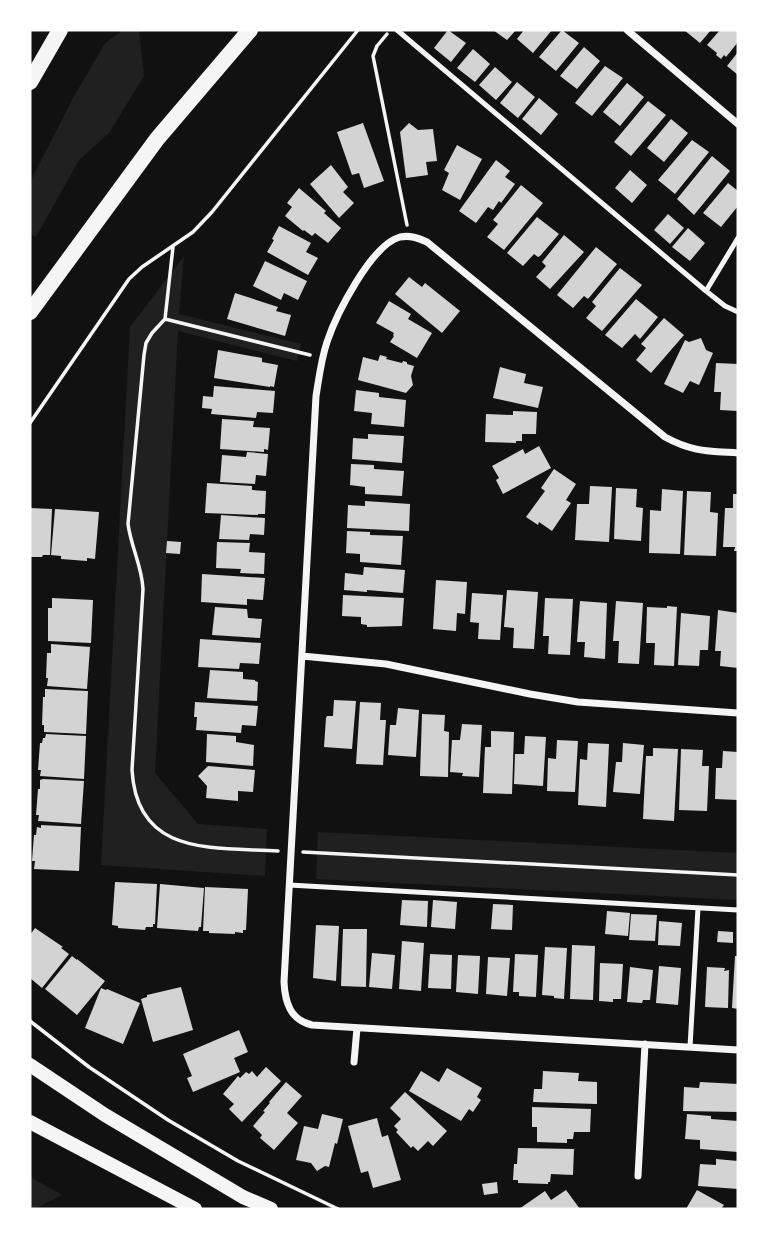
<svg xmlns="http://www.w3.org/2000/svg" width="768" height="1239" font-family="Commissioner,sans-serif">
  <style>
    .green { fill: #202020 }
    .building { fill: #d3d3d3 }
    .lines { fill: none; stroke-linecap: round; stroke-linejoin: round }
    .path { stroke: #f5f5f5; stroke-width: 3.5 }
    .service { stroke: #f5f5f5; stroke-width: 5 }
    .minor { stroke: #f5f5f5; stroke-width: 7 }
    .secondary { stroke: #f5f5f5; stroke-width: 14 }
    .primary { stroke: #f5f5f5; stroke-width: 16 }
  </style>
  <rect width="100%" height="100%" fill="#111"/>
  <path class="green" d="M 123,30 L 139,30 L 144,76 L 109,133 L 79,160 L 36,237 L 30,233 L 30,182 L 73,98 L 105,43 Z
    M 184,256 L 179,314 L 301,344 L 297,361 L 178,331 L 155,773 L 198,824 L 267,829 L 265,876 L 101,865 L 130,327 Z
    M 318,832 L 738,853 L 738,900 L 316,879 Z
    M 30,1177 L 62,1195 L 35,1209 L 30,1209 Z"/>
  <path class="building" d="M 448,30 L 466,43 L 451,62 L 434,48 Z
    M 493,30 L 516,30 L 507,40 Z
    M 524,30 L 552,30 L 533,53 L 517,39 Z
    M 562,30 L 579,43 L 556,71 L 539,57 Z
    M 684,30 L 711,30 L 700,43 Z
    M 720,30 L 738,30 L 738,42 L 726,57 L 724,55 L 721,59 L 716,55 L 717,53 L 707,45 Z
    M 584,47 L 600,61 L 577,89 L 560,76 Z
    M 473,49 L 490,64 L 475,82 L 457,68 Z
    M 738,52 L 738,75 L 727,66 Z
    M 605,66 L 623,78 L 592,116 L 575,103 Z
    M 495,67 L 512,82 L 496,100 L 479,85 Z
    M 517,82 L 535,97 L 518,118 L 500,103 Z
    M 627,83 L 644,97 L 620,126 L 603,112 Z
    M 539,98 L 558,114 L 541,135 L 522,119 Z
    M 648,101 L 666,115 L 631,156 L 614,142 Z
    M 671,119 L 688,133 L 664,162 L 647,148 Z
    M 363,123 L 384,181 L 364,188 L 359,173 L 352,175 L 337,132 Z
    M 409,123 L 418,130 L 433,129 L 437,161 L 426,162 L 428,175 L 406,178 L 400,132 Z
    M 692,140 L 709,152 L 675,194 L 658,180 Z
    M 457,145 L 482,159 L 460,200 L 442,190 L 449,173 L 444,170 Z
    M 712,156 L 730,171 L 694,215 L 677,199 Z
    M 496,160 L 510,171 L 505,177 L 515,184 L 501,203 L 499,201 L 493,210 L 488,207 L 476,223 L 459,211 Z
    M 331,165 L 348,187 L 343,192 L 354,203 L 339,218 L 310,184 Z
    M 630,170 L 647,185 L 632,203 L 615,188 Z
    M 728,183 L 738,191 L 738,206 L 721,227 L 703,213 Z
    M 521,185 L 543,203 L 504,250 L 487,237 L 498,224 L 493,220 Z
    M 299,188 L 326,211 L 324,213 L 341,228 L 328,243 L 315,233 L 312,236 L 304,230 L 303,231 L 285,216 L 292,207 L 287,203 Z
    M 668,214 L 684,228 L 670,244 L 654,230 Z
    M 537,217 L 559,234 L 540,256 L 538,257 L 534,254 L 523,266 L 507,253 Z
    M 279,226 L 311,243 L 306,252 L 318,258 L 308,275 L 267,252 L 274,240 L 272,239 Z
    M 688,228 L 705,243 L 690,261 L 672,247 Z
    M 564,235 L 584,252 L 550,289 L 536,277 L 546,266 L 542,262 Z
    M 596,247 L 617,264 L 588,299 L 584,296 L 573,308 L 557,295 Z
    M 265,261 L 307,281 L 298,300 L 284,293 L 281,300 L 253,286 Z
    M 620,268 L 642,285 L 602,331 L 586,318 L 596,306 L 592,302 Z
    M 409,277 L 422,287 L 425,283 L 460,311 L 442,333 L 395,294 Z
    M 235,293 L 278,307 L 276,311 L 291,315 L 285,336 L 227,319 Z
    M 636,299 L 658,317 L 640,339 L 635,334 L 622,348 L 605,335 Z
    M 389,301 L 411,314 L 408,319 L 432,333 L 417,358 L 390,342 L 394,336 L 393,335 L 394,333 L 376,323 Z
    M 664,318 L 684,335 L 651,373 L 636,360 L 646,348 L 641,344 Z
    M 701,338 L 706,350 L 713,353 L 699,385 L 690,381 L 683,393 L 664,384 L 685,340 L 689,342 Z
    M 218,350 L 262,358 L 262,362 L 278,365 L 274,387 L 270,386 L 270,387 L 214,378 Z
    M 380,355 L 387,357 L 386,359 L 402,363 L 403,361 L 407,362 L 407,364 L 414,366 L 411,376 L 413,385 L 406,393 L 358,380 L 363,357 L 378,361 Z
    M 716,363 L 738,364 L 738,411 L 720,410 L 721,392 L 714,392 Z
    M 500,367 L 526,374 L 524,383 L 543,387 L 538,408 L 493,398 Z
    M 214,386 L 275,391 L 273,413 L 257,412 L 256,418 L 211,414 L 212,409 L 202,408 L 203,396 L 213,397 Z
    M 356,390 L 379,393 L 379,397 L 406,400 L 404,427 L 371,424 L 372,413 L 354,411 Z
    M 513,411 L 537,412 L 536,434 L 522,434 L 522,441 L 516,441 L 516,443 L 485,442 L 486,414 L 513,415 Z
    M 222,419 L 254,421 L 253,427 L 270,428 L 268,450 L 264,449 L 264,452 L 220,449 Z
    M 368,434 L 404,436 L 402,463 L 352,459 L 353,438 L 368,439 Z
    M 539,446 L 551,468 L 503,494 L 496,480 L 499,478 L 492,466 L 523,449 L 525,454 Z
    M 247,452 L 268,454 L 266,476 L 256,475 L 255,484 L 220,482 L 222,455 L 246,457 Z
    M 351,464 L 374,465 L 374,469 L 404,471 L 402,496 L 365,494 L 365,487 L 350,485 Z
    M 554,469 L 576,484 L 566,500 L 571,503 L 552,531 L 539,522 L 538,525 L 526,517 L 545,491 L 541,488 Z
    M 207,483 L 252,486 L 252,490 L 266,491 L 265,514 L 258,514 L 258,515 L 205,513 Z
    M 590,486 L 612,487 L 609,542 L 575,540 L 577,504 L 589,504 Z
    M 616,488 L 637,489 L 636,507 L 643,508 L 641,541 L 614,539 Z
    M 662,489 L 683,491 L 680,554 L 649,553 L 650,510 L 661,511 Z
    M 687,491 L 711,492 L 710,512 L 718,513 L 716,556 L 684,555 Z
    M 733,494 L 738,494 L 738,551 L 734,551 L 735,547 L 723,547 L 725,508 L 733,508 Z
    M 365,501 L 410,504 L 409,531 L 347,528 L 348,505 L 365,506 Z
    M 30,508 L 52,509 L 50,555 L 43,555 L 42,557 L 30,557 Z
    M 55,509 L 99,512 L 95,559 L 87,558 L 87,561 L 61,559 L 61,556 L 51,555 Z
    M 221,515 L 265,518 L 264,535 L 250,534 L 249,540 L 219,539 Z
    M 347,531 L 370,532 L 370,535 L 403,536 L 401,565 L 360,562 L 360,554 L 346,553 Z
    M 167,541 L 181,542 L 180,554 L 166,553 Z
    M 217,542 L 250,543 L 249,552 L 265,553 L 264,574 L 240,573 L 241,569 L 216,568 Z
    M 364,567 L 405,570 L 403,593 L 367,590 L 367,592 L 344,590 L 345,573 L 363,575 Z
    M 202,574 L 265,578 L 263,600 L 247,599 L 247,605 L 201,602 Z
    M 436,580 L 467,582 L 465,614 L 457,613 L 456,631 L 433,629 Z
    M 507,590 L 538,592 L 534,649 L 513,648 L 514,628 L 504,627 Z
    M 472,593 L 503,595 L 500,640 L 478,639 L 479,623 L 470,622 Z
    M 343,595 L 404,598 L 402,626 L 367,627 L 367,625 L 361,624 L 361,617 L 342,616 Z
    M 52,598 L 93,600 L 91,643 L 48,641 L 48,608 L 52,608 Z
    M 545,598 L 573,599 L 570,655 L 548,654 L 549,636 L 543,636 Z
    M 580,601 L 607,603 L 605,659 L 584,657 L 585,642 L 577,642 Z
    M 616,601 L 643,603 L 639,664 L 618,663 L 619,641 L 613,641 Z
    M 667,606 L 677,607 L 674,666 L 654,665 L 655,643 L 646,643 L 647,607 L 667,608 Z
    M 215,607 L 247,609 L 248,618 L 262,619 L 260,638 L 212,635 Z
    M 718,610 L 738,613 L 738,668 L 720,666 L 721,651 L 715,651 Z
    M 681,613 L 710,616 L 708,650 L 700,650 L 699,666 L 678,665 Z
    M 200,639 L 261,643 L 259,664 L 240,663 L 239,669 L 198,667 Z
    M 51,644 L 90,647 L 87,689 L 47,686 L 48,678 L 46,678 L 47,653 L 51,653 Z
    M 210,670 L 243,672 L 243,679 L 255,680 L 255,681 L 258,682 L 257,701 L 207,698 Z
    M 45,689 L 88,691 L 86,734 L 44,732 L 44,725 L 42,725 L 43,697 L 45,697 Z
    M 334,700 L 356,701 L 352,749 L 324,747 L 326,718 L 327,716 L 333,716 Z
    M 195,702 L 258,706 L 256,726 L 242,725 L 241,733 L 196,730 L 197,717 L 194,717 Z
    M 360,702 L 381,703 L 380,720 L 386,720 L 383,765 L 356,764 Z
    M 398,708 L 419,710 L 416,757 L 388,755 L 390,725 L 396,725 Z
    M 422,714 L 445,715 L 444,731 L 449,732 L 448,777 L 420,776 Z
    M 462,724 L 482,725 L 479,777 L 462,776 L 463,773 L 450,772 L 452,740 L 460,740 Z
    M 491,731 L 514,732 L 512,794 L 483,793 L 485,747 L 491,747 Z
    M 46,734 L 86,736 L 84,779 L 40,776 L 41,770 L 38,770 L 40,743 L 42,743 L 43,738 L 45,738 Z
    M 207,734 L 236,736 L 236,742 L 254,745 L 253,766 L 206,762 Z
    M 525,736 L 546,737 L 543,786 L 514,784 L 515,754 L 524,754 Z
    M 557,740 L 578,741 L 575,792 L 547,791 L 548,758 L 556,759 Z
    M 588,743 L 609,744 L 606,807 L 578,805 L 580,759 L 587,760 Z
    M 623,743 L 644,745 L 640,794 L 613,792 L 616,762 L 622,762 Z
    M 653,748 L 678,749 L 674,821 L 643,819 L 646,756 L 653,756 Z
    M 681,749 L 703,750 L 702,766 L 709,766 L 707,811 L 679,810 Z
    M 723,751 L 738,752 L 738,800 L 715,799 L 716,768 L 722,768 Z
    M 208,766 L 255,770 L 253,792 L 238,791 L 238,801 L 206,798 L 207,786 L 198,776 Z
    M 43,779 L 84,781 L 81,824 L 38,821 L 39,815 L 36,815 L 38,789 L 40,789 L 40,780 Z
    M 41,825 L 81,827 L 79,871 L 34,869 L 35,861 L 32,861 L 34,835 L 36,835 L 37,827 L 41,828 Z
    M 115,882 L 157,884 L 155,924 L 153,924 L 153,927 L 146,927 L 145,930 L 118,928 L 118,926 L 112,925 Z
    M 160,884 L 204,888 L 201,927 L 199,927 L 198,931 L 157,928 Z
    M 205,887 L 248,889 L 246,930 L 243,930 L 243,933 L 235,932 L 235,934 L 209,933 L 209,931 L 203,931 Z
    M 402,900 L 428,901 L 427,927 L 400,925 Z
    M 433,900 L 457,902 L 455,929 L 431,927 Z
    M 493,904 L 513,905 L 512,930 L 491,929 Z
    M 607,911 L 630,913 L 628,936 L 605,934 Z
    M 631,914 L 657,915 L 655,941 L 629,940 Z
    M 659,921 L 682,923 L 680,946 L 658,945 Z
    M 316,925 L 339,926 L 336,981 L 313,978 Z
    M 35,928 L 63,947 L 61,948 L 69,954 L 42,988 L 30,978 L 30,935 Z
    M 343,929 L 367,929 L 366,987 L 341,986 Z
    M 718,931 L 733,932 L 733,943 L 717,942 Z
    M 402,941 L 424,943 L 421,991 L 399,989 Z
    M 572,945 L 595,946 L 593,1000 L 570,999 Z
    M 545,947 L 567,948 L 564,999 L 554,998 L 554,996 L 542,995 Z
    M 372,953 L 395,955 L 392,989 L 369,987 Z
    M 430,954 L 452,955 L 451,989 L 428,988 Z
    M 515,954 L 538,955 L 536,997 L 519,996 L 519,992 L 513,992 Z
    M 458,955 L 480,956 L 478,994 L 456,992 Z
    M 72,956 L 77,960 L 77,959 L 105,981 L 77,1015 L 45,989 Z
    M 735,956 L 738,956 L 738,1009 L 732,1008 Z
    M 488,957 L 510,958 L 507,996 L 486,994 Z
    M 600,963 L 623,964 L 621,999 L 613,999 L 613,1002 L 599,1001 Z
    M 659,966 L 681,968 L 678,1005 L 656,1003 Z
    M 630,967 L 653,970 L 650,1000 L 643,1000 L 642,1003 L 627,1002 Z
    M 707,967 L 725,968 L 724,971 L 729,970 L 728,1008 L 705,1007 Z
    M 181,987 L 193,1030 L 153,1042 L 141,999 L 147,997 L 147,995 Z
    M 101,988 L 106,990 L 107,989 L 140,1003 L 123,1044 L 85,1028 Z
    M 239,1030 L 248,1052 L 234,1058 L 240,1072 L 193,1092 L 187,1078 L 192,1076 L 183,1054 Z
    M 266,1067 L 281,1081 L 242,1122 L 229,1109 L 234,1104 L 223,1094 L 238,1076 L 240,1078 L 246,1072 L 249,1074 L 252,1071 L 257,1077 Z
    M 447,1068 L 482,1088 L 477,1097 L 481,1100 L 473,1112 L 469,1109 L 461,1121 L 409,1091 L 421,1071 L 439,1082 Z
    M 543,1071 L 579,1073 L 578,1081 L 597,1082 L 597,1104 L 533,1102 L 534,1089 L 542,1089 Z
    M 286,1082 L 302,1096 L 287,1113 L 298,1123 L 274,1150 L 260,1138 L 262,1135 L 253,1126 L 265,1112 L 263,1111 L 270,1103 L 269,1102 Z
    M 700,1082 L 738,1084 L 738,1112 L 683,1111 L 684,1087 L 699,1088 Z
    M 405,1092 L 447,1131 L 433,1146 L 428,1141 L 418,1151 L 413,1146 L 411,1148 L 396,1132 L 398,1130 L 394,1126 L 401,1119 L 390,1108 Z
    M 532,1107 L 591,1109 L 590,1132 L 574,1132 L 573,1139 L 567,1139 L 567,1143 L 537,1142 L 537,1127 L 532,1127 Z
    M 322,1114 L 343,1119 L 337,1144 L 335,1143 L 329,1167 L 325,1166 L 317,1171 L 311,1163 L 296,1160 L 304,1126 L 318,1129 Z
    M 687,1114 L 711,1116 L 711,1119 L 738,1121 L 738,1152 L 700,1149 L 700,1140 L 685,1139 Z
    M 377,1118 L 382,1137 L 388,1135 L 401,1180 L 373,1188 L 368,1171 L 361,1173 L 348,1126 Z
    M 518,1148 L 574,1149 L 573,1175 L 551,1174 L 550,1182 L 548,1182 L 548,1184 L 518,1183 L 518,1180 L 513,1180 L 514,1164 L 517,1164 Z
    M 716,1159 L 738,1161 L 738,1189 L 698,1186 L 700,1164 L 716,1165 Z
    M 497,1182 L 498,1193 L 484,1195 L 482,1184 Z
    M 566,1190 L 580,1209 L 519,1209 L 545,1191 L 551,1200 Z
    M 697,1190 L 724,1205 L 721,1209 L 686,1209 Z"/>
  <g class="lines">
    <path class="path" d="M 387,34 L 377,46 L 373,56 L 407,225
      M 173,247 L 165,319 L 152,333 L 146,343 L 144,355 L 128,524 C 131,547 142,566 143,589 L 132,770 C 137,857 213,847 278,851
      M 165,319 L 310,355
      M 30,423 L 129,279 L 142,267 L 193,232 L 212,212 L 358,30
      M 303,852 L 738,875
      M 30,1021 L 89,1067 L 168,1120 L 238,1161 L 338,1209"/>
    <path class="service" d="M 397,30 L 706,291 L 725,306 L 738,312
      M 706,291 L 738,238
      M 289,885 L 738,910
      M 690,1047 L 698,908"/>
    <path class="minor" d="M 627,30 L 738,124
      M 738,453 C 709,451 692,452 665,437 L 427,242 C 418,238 410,235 400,237 C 371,245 336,315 327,342 C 321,360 319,378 316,396 L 284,982 C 285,1002 290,1020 312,1025 L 738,1050
      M 302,656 L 386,664 L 530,694 L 578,702 L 738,713
      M 354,1062 L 357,1028
      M 638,1176 L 645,1044"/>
    <path class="secondary" d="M 30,1065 L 105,1115 L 243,1197 L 271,1209
      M 30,1122 L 195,1209"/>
    <path class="primary" d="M 30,82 L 60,30
      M 30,312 L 157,139 L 250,30"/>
  </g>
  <rect width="768" height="1239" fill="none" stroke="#ffffff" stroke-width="63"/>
</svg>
